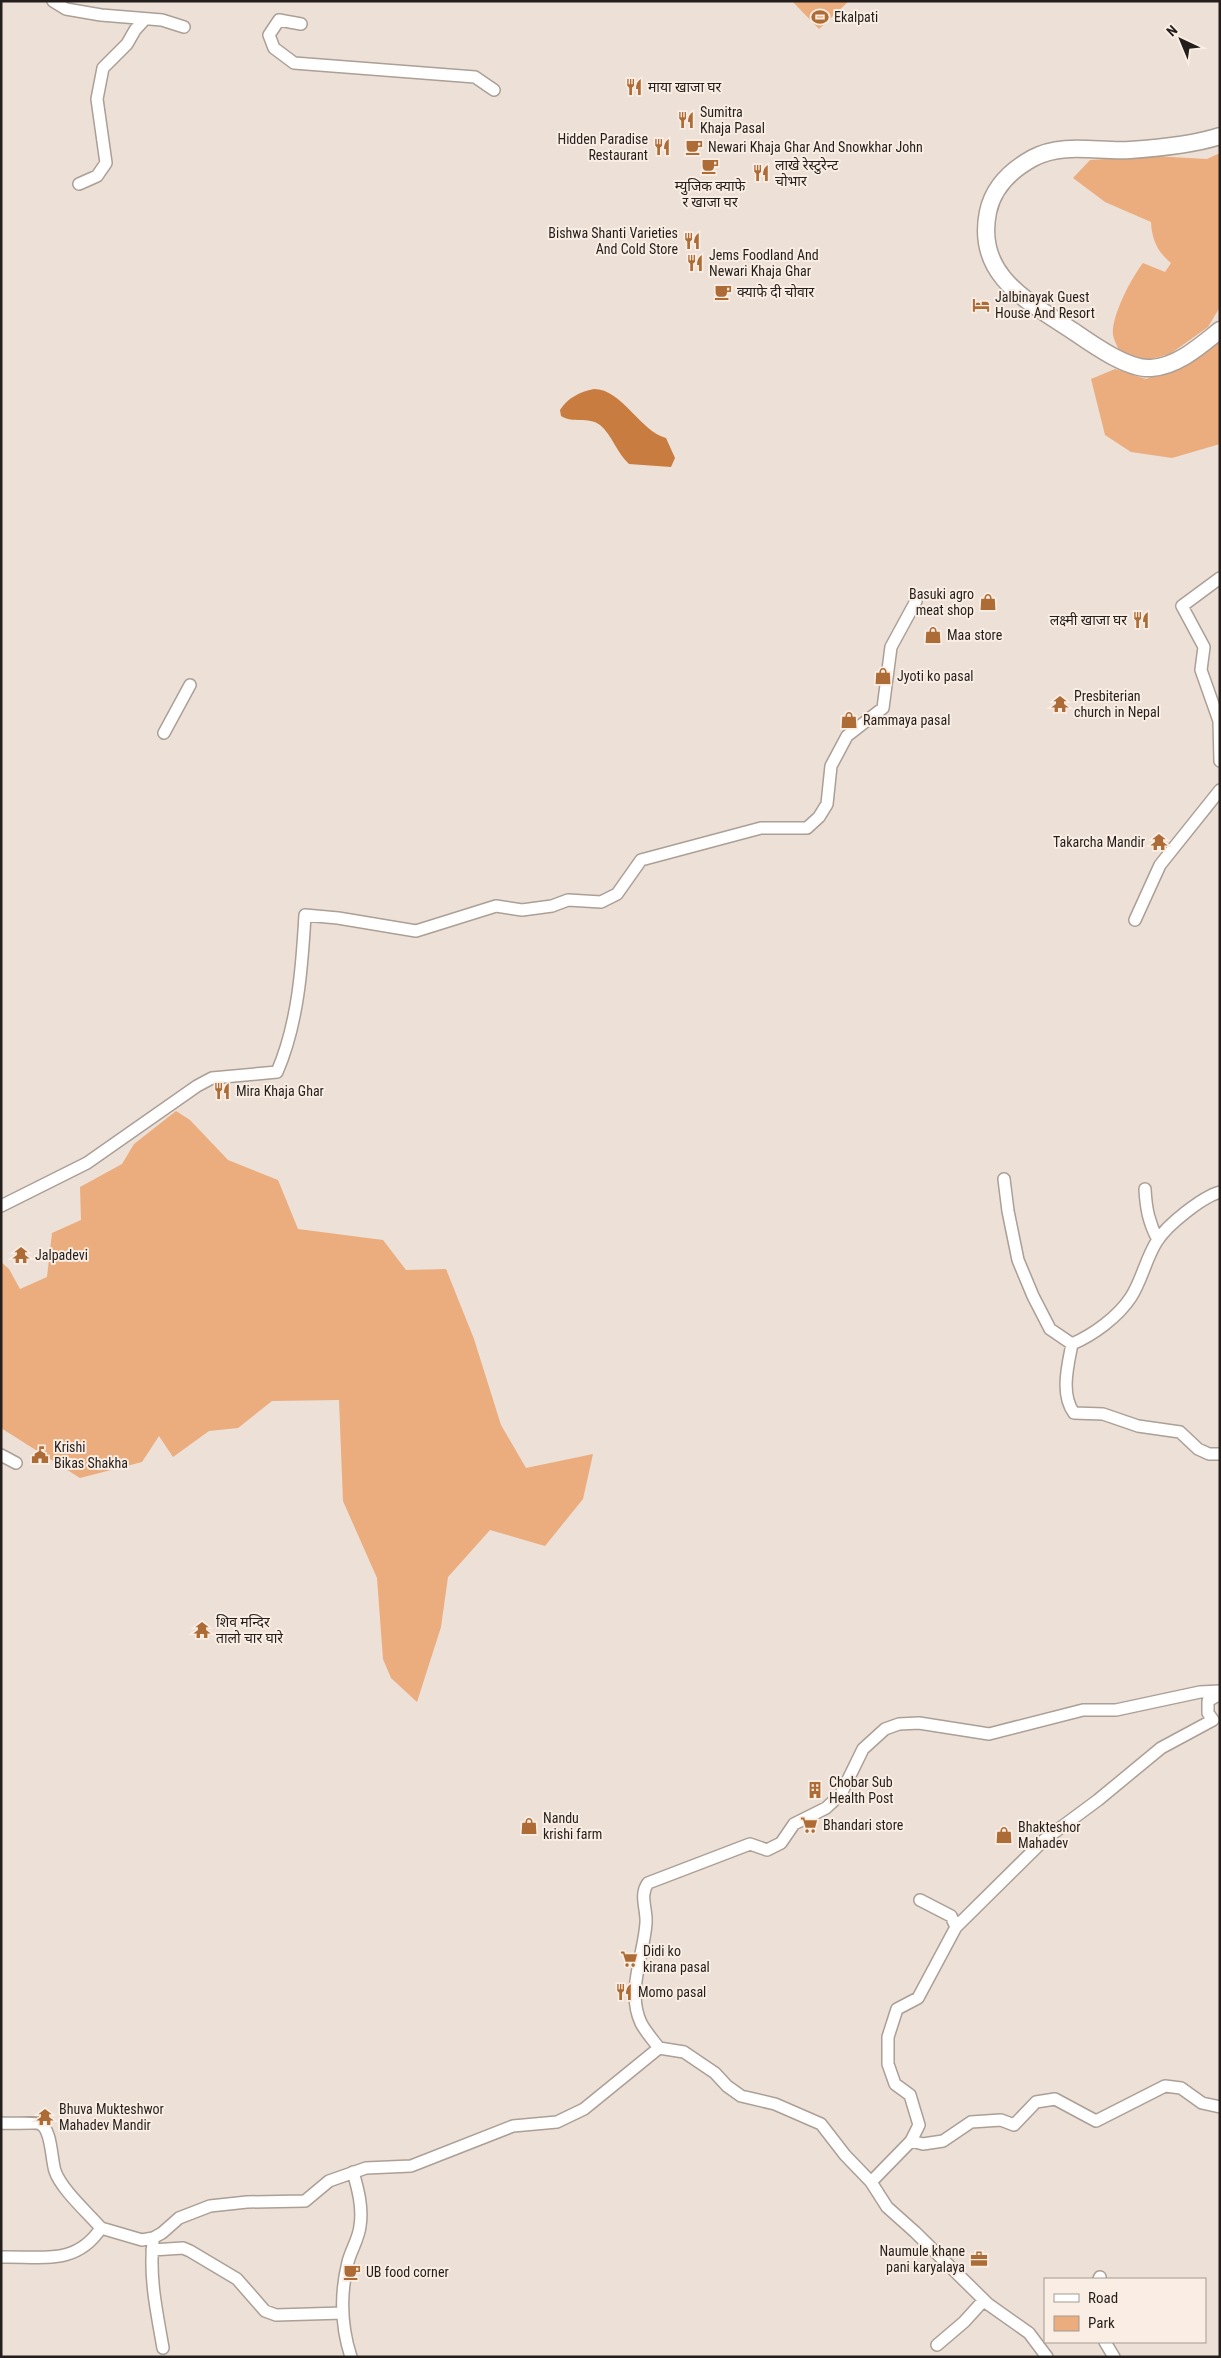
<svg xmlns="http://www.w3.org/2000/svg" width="1221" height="2358" font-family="'Roboto Condensed','Noto Sans Devanagari',sans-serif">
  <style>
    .green { fill: #ebac7e }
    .water { fill: #c87c40 }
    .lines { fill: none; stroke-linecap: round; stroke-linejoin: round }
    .street-casing { stroke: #ab9f96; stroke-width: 14 }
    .secondary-casing { stroke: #ab9f96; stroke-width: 19 }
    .street { stroke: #fff; stroke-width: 11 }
    .secondary { stroke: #fff; stroke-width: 16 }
    .labels { text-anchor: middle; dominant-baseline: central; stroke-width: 4; stroke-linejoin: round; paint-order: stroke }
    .poi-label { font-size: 14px; fill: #241f1c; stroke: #faede3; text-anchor: start }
  </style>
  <rect width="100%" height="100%" fill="#ede0d6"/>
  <path class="green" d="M 792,1 L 849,1 L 819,29 Z
    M 1220,153 L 1220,307 L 1208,327 L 1170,354 L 1143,361 L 1120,353 C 1118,347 1114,341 1113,335 C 1111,316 1132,277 1143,263 L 1165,272 L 1171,263 C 1157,251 1152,240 1151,222 L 1105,202 L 1073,178 L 1090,160 L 1151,156 L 1207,159 Z
    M 1220,339 L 1220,444 L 1172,458 L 1131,452 L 1105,435 L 1091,379 L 1115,369 L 1146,379 L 1192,361 Z
    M 176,1111 L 190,1120 L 228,1160 L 278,1180 L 298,1229 L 383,1240 L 406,1270 L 446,1269 L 474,1339 L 501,1425 L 526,1468 L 593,1454 L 583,1499 L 545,1546 L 490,1530 L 448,1577 L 441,1627 L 417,1702 L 391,1678 L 383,1659 L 377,1578 L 343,1501 L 339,1400 L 272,1401 L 238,1428 L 209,1431 L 173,1457 L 159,1436 L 142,1462 L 80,1478 L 1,1428 L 1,1262 L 9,1269 L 20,1289 L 47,1277 L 52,1233 L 81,1220 L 80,1187 L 122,1164 L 134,1144 Z"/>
  <path class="water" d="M 594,389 C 622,389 640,431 666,438 L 675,458 L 671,467 L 629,464 C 617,453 612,435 600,425 C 588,416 573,424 561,416 L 560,410 C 568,398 579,392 594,389 Z"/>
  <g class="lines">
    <g class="street-casing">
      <path id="street" d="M 53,1 L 66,9 L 101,15 L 162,20 L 184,27
        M 301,24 L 279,20 L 269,35 L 274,48 L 294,63 L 475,77 L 494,90
        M 79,184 L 97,176 L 106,163 L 97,99 L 103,68 L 127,44 L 135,30 L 144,20
        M 1220,578 L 1182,606 L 1204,647 L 1201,670 L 1219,721 L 1220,761
        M 164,733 L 190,685
        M 1135,920 L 1160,865 L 1220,790
        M 1004,1179 L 1008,1211 L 1018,1260 L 1033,1296 L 1050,1329 L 1072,1344 C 1093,1335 1118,1317 1131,1297 C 1142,1280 1146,1258 1157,1241 C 1167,1225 1202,1197 1220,1192
        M 1145,1189 C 1146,1209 1149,1223 1158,1240
        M 1,1206 L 87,1163 L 197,1086 L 212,1078 L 277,1072 C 298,1024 302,967 305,915 L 338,918 L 416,931 L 496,906 L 522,910 L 552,906 L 568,900 L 601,902 L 617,894 L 641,860 L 761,828 L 807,828 L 819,817 L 827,804 L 831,766 L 847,736 L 883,708 L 891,647 L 916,601
        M 1072,1344 C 1068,1365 1060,1394 1074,1413 L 1103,1414 L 1138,1426 L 1180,1432 L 1198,1449 L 1209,1454 L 1220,1454
        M 1,1455 L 16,1463
        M 956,1927 L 1044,1840 L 1098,1800 L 1161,1748 L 1213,1720 L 1208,1713 L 1208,1701 L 1220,1694
        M 659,2048 C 653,2040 645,2031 641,2023 C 626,1991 644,1955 646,1923 C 647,1909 639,1895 648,1883 L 750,1844 L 767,1850 L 781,1843 L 794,1824 L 826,1808 L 841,1794 L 863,1749 L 885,1729 L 899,1724 L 919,1723 L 989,1734 L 1083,1710 L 1116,1710 L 1200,1692 L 1220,1691
        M 1,2123 C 9,2124 37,2122 40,2124 C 52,2129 51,2159 55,2171 C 61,2189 88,2213 101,2228
        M 911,2141 L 919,2125 L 910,2095 L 895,2084 L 888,2064 L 888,2037 L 897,2009 L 918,1998 L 956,1927 L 951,1916 L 920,1900
        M 871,2182 L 911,2141 L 923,2144 L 943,2141 L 971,2122 L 1001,2120 L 1014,2125 L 1036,2102 L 1055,2099 L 1096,2121 L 1165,2086 L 1181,2088 L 1202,2103 L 1220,2107
        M 153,2242 C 149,2278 157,2313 163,2348
        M 152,2250 L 183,2248 L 190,2251 L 237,2279 L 265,2311 L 276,2315 L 343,2313
        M 1,2257 C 42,2256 76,2266 101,2228 L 142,2240 L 153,2238 L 162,2233 L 179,2218 L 210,2206 L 247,2202 L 305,2201 L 329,2181 L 366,2168 L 411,2166 L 513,2126 L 557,2122 L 584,2109 L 659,2048 L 684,2052 L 715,2073 L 727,2086 L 741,2096 L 775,2104 L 821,2124 L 845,2155 L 871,2182 L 887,2207 L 915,2232 L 988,2304 L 1029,2333 L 1047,2357
        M 1099,2279 L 1100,2277
        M 1105,2342 L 1114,2357
        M 937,2345 L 964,2322 L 984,2300
        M 351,2357 C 341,2326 340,2294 348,2262 C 351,2250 359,2238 360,2226 C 363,2208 358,2189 353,2172"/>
    </g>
    <g class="secondary-casing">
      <path id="secondary" d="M 1220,136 C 1192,145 1159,148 1130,150 C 1098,152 1063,142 1033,158 C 1011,170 993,188 988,212 C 975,276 1028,301 1073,331 C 1092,344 1128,370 1151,368 C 1178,366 1200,346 1220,330"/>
    </g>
    <use href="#street" class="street"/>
    <use href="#secondary" class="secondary"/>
  </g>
  <defs>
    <g id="stadium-bare" transform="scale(1.35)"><path d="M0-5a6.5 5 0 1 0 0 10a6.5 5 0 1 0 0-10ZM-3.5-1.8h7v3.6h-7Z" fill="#ad6b36" stroke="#faede3" stroke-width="2.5" paint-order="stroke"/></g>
    <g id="restaurant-bare" transform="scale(1.35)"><path d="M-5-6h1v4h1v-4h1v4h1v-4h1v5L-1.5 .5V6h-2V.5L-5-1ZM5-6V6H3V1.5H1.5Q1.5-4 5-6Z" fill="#ad6b36" stroke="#faede3" stroke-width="2.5" paint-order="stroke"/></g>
    <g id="cafe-bare" transform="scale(1.35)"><path d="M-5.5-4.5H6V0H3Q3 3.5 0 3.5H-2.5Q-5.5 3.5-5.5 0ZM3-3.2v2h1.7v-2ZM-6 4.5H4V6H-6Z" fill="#ad6b36" stroke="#faede3" stroke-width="2.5" paint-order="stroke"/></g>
    <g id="hotel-bare" transform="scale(1.35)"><path d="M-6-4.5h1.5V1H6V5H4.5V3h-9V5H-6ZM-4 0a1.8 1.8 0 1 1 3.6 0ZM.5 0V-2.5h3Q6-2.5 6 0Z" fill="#ad6b36" stroke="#faede3" stroke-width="2.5" paint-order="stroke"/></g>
    <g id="shop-bare" transform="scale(1.35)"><path d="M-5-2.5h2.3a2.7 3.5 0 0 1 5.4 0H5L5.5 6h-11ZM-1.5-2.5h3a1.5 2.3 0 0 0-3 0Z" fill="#ad6b36" stroke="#faede3" stroke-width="2.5" paint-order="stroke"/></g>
    <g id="temple-bare" transform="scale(1.35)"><path d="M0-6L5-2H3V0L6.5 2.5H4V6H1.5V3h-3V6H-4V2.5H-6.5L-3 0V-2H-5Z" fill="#ad6b36" stroke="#faede3" stroke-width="2.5" paint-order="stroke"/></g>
    <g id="civic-bare" transform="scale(1.35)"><path d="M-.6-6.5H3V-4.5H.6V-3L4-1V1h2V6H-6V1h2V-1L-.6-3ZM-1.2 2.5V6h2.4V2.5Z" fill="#ad6b36" stroke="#faede3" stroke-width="2.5" paint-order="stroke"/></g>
    <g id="building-bare" transform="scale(1.35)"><path d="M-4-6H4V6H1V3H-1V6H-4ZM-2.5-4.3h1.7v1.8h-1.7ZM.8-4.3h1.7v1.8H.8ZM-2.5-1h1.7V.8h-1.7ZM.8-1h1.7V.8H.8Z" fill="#ad6b36" stroke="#faede3" stroke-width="2.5" paint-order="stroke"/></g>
    <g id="supermarket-bare" transform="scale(1.35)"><path d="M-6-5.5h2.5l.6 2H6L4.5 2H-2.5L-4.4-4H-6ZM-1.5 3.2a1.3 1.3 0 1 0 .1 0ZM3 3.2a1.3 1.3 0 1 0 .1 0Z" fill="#ad6b36" stroke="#faede3" stroke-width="2.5" paint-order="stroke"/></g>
    <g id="office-bare" transform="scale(1.35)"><path d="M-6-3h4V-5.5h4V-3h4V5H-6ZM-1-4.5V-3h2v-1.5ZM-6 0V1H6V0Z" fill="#ad6b36" stroke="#faede3" stroke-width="2.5" paint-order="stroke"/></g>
  </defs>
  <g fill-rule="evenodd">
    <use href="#stadium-bare" x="820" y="17"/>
    <use href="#restaurant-bare" x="634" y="87"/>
    <use href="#restaurant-bare" x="686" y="120"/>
    <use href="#restaurant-bare" x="662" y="147"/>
    <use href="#cafe-bare" x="694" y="147"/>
    <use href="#cafe-bare" x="710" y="166"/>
    <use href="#restaurant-bare" x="761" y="173"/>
    <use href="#restaurant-bare" x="692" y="241"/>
    <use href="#restaurant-bare" x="695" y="263"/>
    <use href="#cafe-bare" x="723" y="292"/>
    <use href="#hotel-bare" x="981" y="305"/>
    <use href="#shop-bare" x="988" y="602"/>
    <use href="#restaurant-bare" x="1141" y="620"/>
    <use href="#shop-bare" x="933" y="635"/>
    <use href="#shop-bare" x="883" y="676"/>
    <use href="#temple-bare" x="1060" y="704"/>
    <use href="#shop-bare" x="849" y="720"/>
    <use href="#temple-bare" x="1159" y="842"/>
    <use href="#restaurant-bare" x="222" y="1091"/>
    <use href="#temple-bare" x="21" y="1255"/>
    <use href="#civic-bare" x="40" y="1455"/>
    <use href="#temple-bare" x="202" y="1630"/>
    <use href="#building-bare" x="815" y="1790"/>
    <use href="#supermarket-bare" x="809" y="1825"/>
    <use href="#shop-bare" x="529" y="1826"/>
    <use href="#shop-bare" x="1004" y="1835"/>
    <use href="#supermarket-bare" x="629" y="1959"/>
    <use href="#restaurant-bare" x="624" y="1992"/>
    <use href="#temple-bare" x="45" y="2117"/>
    <use href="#office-bare" x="979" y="2259"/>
    <use href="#cafe-bare" x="352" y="2272"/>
  </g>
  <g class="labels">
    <g class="poi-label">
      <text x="834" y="17">Ekalpati</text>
      <text x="648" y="87">माया खाजा घर</text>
      <text x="700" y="112">Sumitra<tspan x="700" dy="16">Khaja Pasal</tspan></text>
      <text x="648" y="139" text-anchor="end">Hidden Paradise<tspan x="648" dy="16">Restaurant</tspan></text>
      <text x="708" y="147">Newari Khaja Ghar And Snowkhar John</text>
      <text x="775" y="165">लाखे रेस्टुरेन्ट<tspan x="775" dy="16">चोभार</tspan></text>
      <text x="710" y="186" text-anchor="middle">म्युजिक क्याफे<tspan x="710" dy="16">र खाजा घर</tspan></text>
      <text x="678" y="233" text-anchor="end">Bishwa Shanti Varieties<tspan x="678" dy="16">And Cold Store</tspan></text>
      <text x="709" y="255">Jems Foodland And<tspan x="709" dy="16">Newari Khaja Ghar</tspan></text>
      <text x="737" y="292">क्याफे दी चोवार</text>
      <text x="995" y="297">Jalbinayak Guest<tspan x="995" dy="16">House And Resort</tspan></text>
      <text x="974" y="594" text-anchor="end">Basuki agro<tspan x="974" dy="16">meat shop</tspan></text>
      <text x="1127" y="620" text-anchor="end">लक्ष्मी खाजा घर</text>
      <text x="947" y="635">Maa store</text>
      <text x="897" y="676">Jyoti ko pasal</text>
      <text x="1074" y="696">Presbiterian<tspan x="1074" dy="16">church in Nepal</tspan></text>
      <text x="863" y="720">Rammaya pasal</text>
      <text x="1145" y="842" text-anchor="end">Takarcha Mandir</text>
      <text x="236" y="1091">Mira Khaja Ghar</text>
      <text x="35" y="1255">Jalpadevi</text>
      <text x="54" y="1447">Krishi<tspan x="54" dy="16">Bikas Shakha</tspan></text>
      <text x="216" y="1622">शिव मन्दिर<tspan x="216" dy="16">तालो चार घारे</tspan></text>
      <text x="829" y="1782">Chobar Sub<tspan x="829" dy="16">Health Post</tspan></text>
      <text x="543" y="1818">Nandu<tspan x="543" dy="16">krishi farm</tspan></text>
      <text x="823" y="1825">Bhandari store</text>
      <text x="1018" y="1827">Bhakteshor<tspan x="1018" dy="16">Mahadev</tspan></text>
      <text x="643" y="1951">Didi ko<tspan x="643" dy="16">kirana pasal</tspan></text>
      <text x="638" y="1992">Momo pasal</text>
      <text x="59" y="2109">Bhuva Mukteshwor<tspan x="59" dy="16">Mahadev Mandir</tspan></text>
      <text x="965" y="2251" text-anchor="end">Naumule khane<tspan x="965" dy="16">pani karyalaya</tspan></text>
      <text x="366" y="2272">UB food corner</text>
    </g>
  </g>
  <rect width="1221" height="2358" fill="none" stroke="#241f1c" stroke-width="5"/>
  <rect x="1044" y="2278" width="162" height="65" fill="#faede3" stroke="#a49b93"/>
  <rect x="1054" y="2294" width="25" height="8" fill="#ffffff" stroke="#a49b93"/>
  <text x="1088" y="2303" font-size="15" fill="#241f1c">Road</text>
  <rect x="1054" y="2316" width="25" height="15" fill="#ebac7e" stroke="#a49b93"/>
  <text x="1088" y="2328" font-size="15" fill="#241f1c">Park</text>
  <g transform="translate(1181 40) rotate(316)" stroke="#faede3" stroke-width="4" paint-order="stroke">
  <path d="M0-4L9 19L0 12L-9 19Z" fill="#241f1c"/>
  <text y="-8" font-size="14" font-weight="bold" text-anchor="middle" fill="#241f1c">N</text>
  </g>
</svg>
